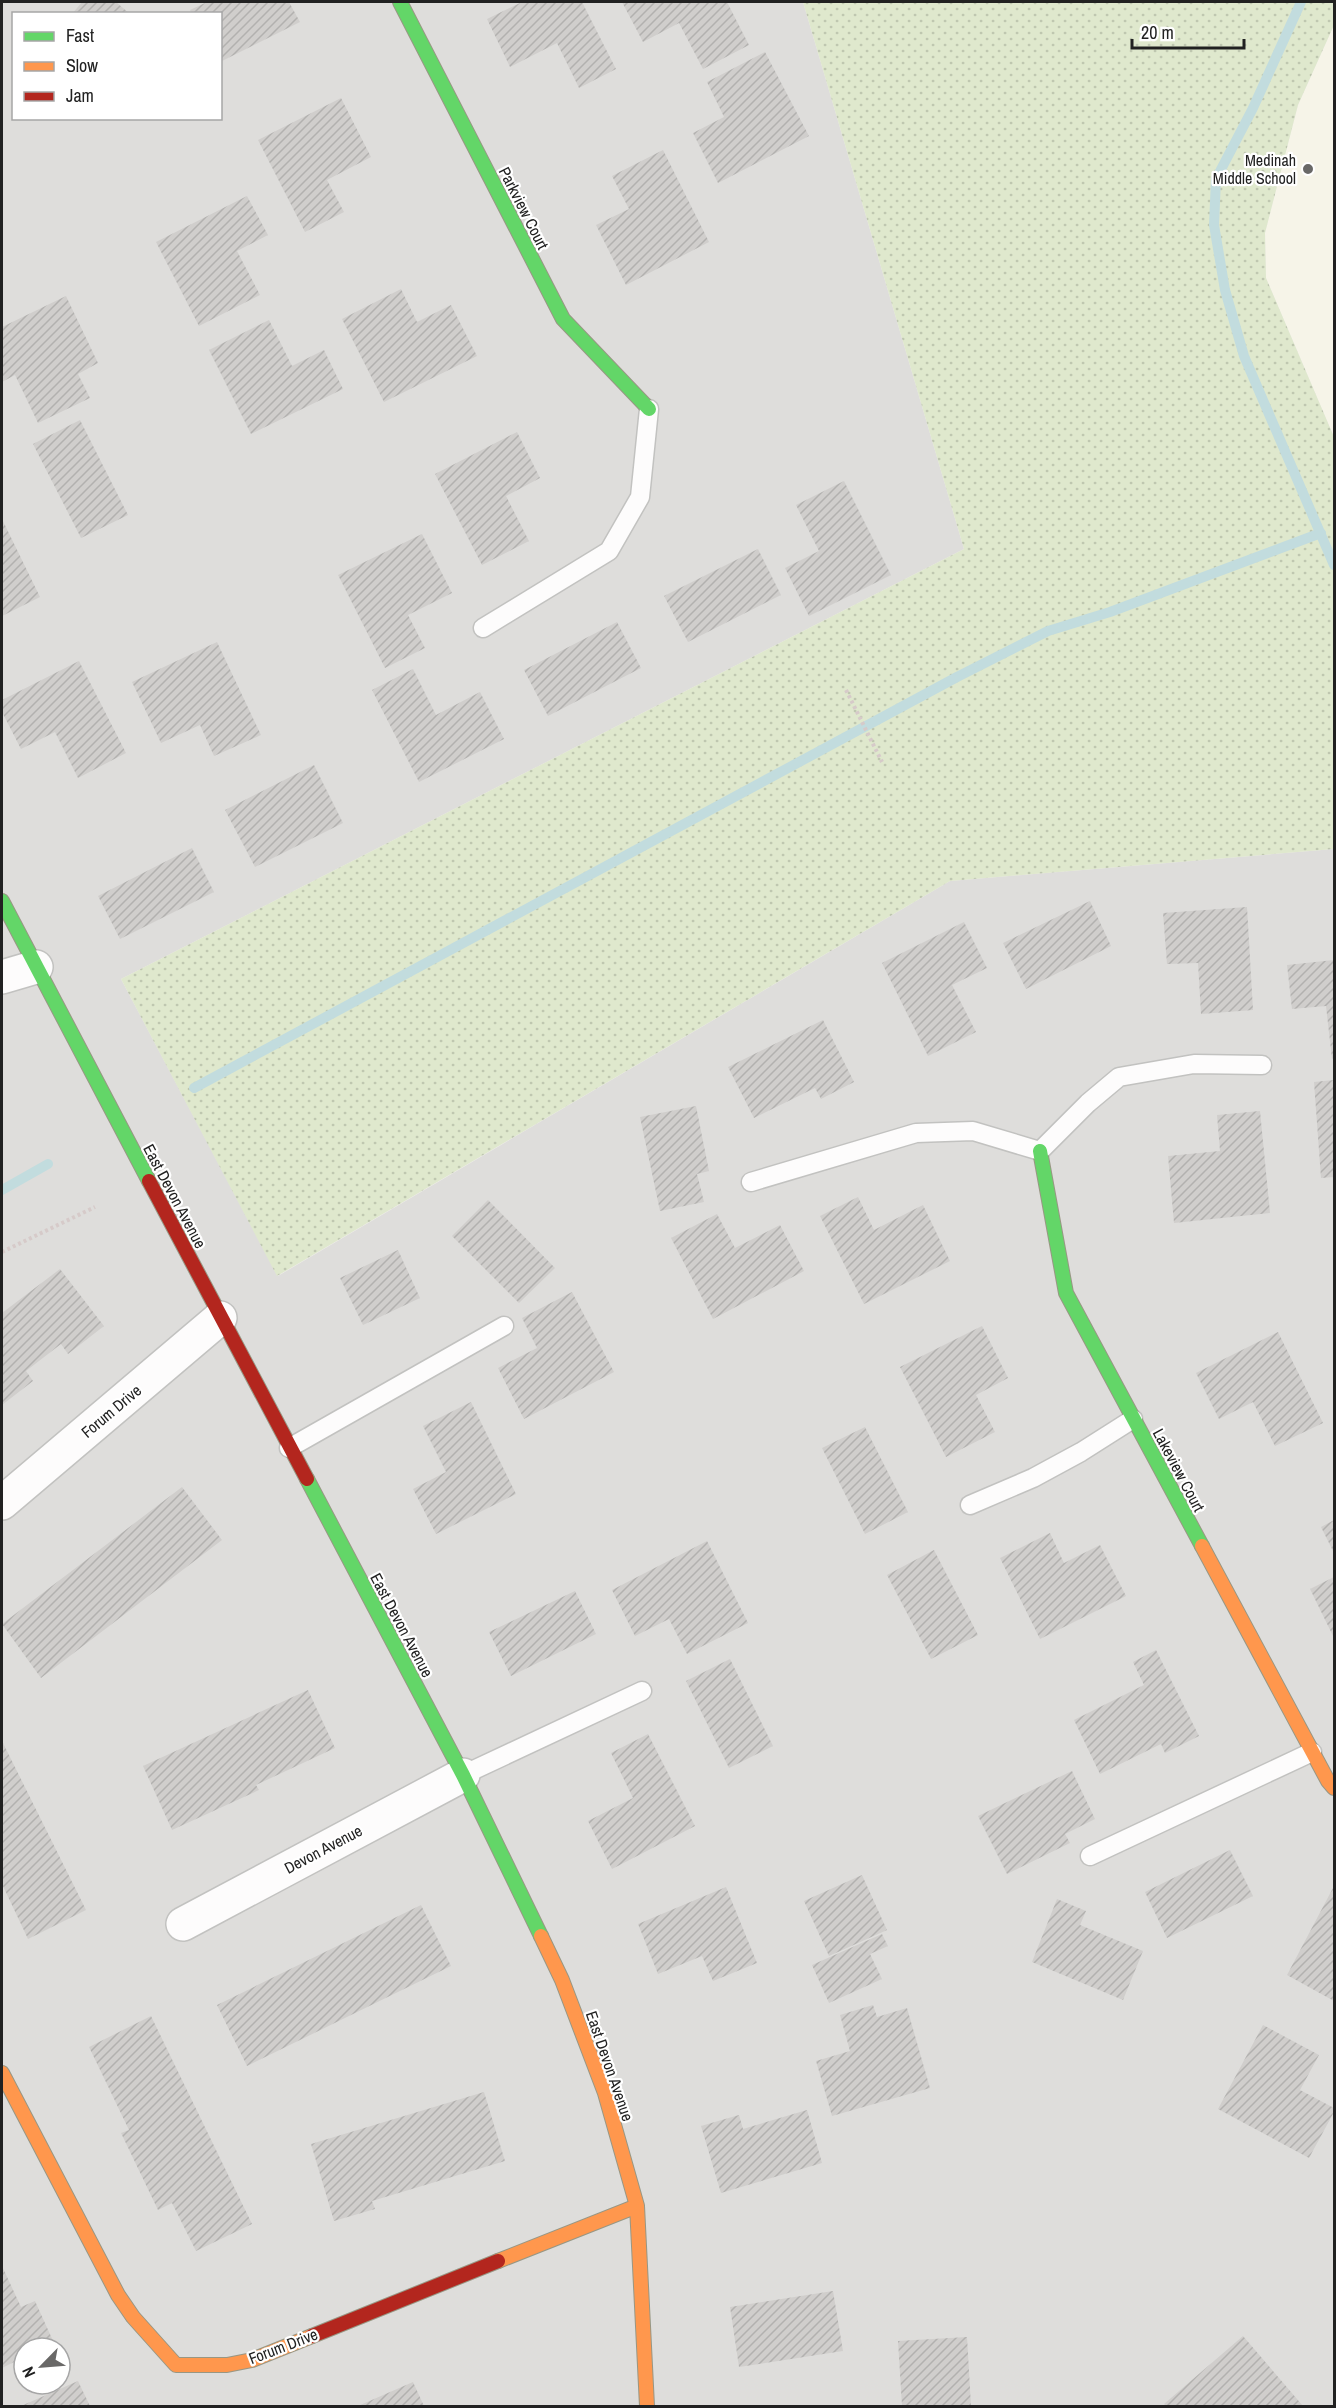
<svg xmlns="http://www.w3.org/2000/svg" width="1336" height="2408" font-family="'Archivo Narrow',sans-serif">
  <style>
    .residential { fill: #dedddb; fill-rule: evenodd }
    .education { fill: #f6f4e8 }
    .grass { fill: url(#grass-dots) }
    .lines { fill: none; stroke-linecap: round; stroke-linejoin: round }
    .stream { stroke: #c2dcde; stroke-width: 10 }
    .building { fill: url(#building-hatch) }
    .lane-casing { stroke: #c2c2c0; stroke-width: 21 }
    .street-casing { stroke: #c2c2c0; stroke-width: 36 }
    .fast-casing { stroke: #989784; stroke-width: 16 }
    .slow-casing { stroke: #989784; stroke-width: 16 }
    .jam-casing { stroke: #989784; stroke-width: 16 }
    .path { stroke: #d6cac9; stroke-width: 4; stroke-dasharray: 3 3; stroke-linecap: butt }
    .lane { stroke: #fdfcfc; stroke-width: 18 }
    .street { stroke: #fdfcfc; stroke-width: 33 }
    .fast { stroke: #63d668; stroke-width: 14 }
    .slow { stroke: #ff974d; stroke-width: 14 }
    .jam { stroke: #b3261e; stroke-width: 14 }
    .poi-dot { fill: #696867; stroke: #fff; stroke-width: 2 }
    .labels { text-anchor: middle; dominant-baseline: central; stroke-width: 4.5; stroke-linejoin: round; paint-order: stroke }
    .poi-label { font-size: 16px; fill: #212121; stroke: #fff; text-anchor: end }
    .street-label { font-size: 16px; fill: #212121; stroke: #fff }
  </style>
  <defs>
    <pattern id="grass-dots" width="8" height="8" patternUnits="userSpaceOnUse" patternTransform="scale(1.5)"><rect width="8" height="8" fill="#dfe8cd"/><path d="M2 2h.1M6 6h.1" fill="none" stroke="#bfc7b0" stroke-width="1.8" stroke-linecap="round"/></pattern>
    <pattern id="building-hatch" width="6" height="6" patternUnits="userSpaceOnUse" patternTransform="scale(1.5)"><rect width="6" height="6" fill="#d0cecc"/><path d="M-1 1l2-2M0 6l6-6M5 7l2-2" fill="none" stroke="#b2b1af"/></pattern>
  </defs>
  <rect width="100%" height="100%" fill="#efedea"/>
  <path class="residential" d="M 2,2 L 803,2 L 964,549 L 121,979 L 278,1276 L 950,881 L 1334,849 L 1334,2406 L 2,2406 ZM 14,14 L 220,14 L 220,118 L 14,118 ZM 24,2348 L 60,2348 L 60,2384 L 24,2384 Z"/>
  <path class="education" d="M 1334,25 L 1334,437 L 1266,278 L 1265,233 L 1298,105 Z"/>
  <path class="grass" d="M 803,2 L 1334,2 L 1334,25 L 1298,105 L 1265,233 L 1266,278 L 1334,437 L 1334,849 L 950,881 L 277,1276 L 121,979 L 964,549 Z"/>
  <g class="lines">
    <path class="stream" d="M 1301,2 L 1253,108 L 1216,179 L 1214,225 L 1225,290 L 1244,356 L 1334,565
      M 194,1088 L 957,677 L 1048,631 L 1110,612 L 1321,533
      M 2,1190 L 48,1164"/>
  </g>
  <path class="building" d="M 82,2 L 116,2 L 130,14 L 72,14 Z
    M 207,2 L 289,2 L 300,22 L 220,62 L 220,14 L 192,14 L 190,10 Z
    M 522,2 L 582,2 L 616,69 L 579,88 L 557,43 L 510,67 L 487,19 Z
    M 622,2 L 727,2 L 749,45 L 703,69 L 679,23 L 643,42 Z
    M 765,52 L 809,136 L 718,183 L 693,133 L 724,117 L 707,82 Z
    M 341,98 L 371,157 L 327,180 L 344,212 L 305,232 L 258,140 Z
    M 663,150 L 709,242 L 626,285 L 596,225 L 629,209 L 612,176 Z
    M 247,196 L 268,235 L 237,251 L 260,295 L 199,326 L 156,242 Z
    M 401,289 L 417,322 L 451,305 L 477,356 L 384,402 L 342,319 Z
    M 66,296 L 98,363 L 78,374 L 90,398 L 38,423 L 15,375 L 2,382 L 2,327 Z
    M 269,320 L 292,366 L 324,350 L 343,389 L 251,434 L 209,350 Z
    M 80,420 L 128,515 L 81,538 L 33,444 Z
    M 517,432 L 540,478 L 506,496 L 529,541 L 482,565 L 435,474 Z
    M 844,481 L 891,575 L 809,616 L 785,568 L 819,551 L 796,505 Z
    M 2,519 L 40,597 L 2,616 Z
    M 422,534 L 452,593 L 408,615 L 425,648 L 385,668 L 338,575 Z
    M 758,549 L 781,595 L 688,642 L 664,596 Z
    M 617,622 L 641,668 L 548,716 L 524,670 Z
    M 217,642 L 261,735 L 214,756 L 200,725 L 161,743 L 132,682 Z
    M 79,661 L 126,753 L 78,778 L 55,732 L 21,749 L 2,712 L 2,700 Z
    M 413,669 L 436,715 L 480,692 L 504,739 L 419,782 L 372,690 Z
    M 314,765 L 343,823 L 255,867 L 225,810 Z
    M 192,848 L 214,892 L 120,939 L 98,896 Z
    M 1090,901 L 1111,946 L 1026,989 L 1003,943 Z
    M 1247,907 L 1253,1010 L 1201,1014 L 1198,963 L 1167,964 L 1163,913 Z
    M 964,922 L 987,968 L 952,985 L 976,1032 L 928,1056 L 882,963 Z
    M 1334,960 L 1334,1058 L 1332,1059 L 1326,1006 L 1292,1009 L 1287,965 Z
    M 823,1020 L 854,1082 L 821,1099 L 815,1088 L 754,1118 L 728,1067 Z
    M 1334,1080 L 1334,1177 L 1321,1178 L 1314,1082 Z
    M 696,1106 L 709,1171 L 697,1174 L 704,1202 L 660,1211 L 640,1117 Z
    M 1260,1111 L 1270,1213 L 1174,1223 L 1168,1156 L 1220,1151 L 1217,1115 Z
    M 858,1197 L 874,1230 L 923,1205 L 950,1261 L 864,1304 L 820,1216 Z
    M 488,1200 L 555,1268 L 519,1303 L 452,1236 Z
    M 717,1214 L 735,1248 L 780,1225 L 804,1271 L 713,1319 L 671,1238 Z
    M 398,1250 L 420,1298 L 363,1325 L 340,1278 Z
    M 60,1269 L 104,1326 L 68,1354 L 61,1344 L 26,1371 L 33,1381 L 2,1405 L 2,1313 Z
    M 572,1292 L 614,1372 L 524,1419 L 498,1368 L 537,1348 L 522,1318 Z
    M 982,1326 L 1008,1378 L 976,1395 L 995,1432 L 946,1457 L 900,1367 Z
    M 1278,1332 L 1323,1423 L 1275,1446 L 1253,1402 L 1219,1419 L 1196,1373 Z
    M 471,1402 L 516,1494 L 436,1534 L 413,1489 L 446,1472 L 423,1426 Z
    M 865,1427 L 908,1512 L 865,1534 L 822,1448 Z
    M 182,1487 L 222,1540 L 41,1678 L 2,1624 Z
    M 1334,1520 L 1334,1553 L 1321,1527 Z
    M 1050,1533 L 1064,1563 L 1100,1545 L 1126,1596 L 1040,1639 L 1000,1558 Z
    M 707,1541 L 748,1623 L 687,1654 L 669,1619 L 635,1636 L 612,1590 Z
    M 934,1550 L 978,1635 L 931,1659 L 887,1575 Z
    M 1334,1577 L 1334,1635 L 1333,1636 L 1310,1589 Z
    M 575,1591 L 596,1634 L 511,1676 L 489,1632 Z
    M 1156,1650 L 1199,1736 L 1165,1753 L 1161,1744 L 1100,1774 L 1074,1720 L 1144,1685 L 1133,1662 Z
    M 730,1659 L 773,1746 L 729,1768 L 686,1681 Z
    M 308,1690 L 335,1748 L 256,1785 L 259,1790 L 172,1830 L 143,1766 Z
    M 648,1734 L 695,1826 L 612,1869 L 588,1821 L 633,1798 L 611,1753 Z
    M 2,1741 L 86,1910 L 28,1939 L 2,1884 Z
    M 1072,1771 L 1095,1819 L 1065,1834 L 1070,1843 L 1007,1874 L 978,1816 Z
    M 1230,1850 L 1253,1896 L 1167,1938 L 1145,1892 Z
    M 862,1875 L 887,1930 L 829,1956 L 804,1901 Z
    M 1334,1886 L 1334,2001 L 1287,1975 Z
    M 726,1887 L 757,1963 L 713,1981 L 702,1956 L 658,1974 L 638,1924 Z
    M 1057,1899 L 1086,1911 L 1080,1925 L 1143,1951 L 1123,2000 L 1032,1962 Z
    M 421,1905 L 451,1966 L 247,2066 L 217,2005 Z
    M 882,1934 L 888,1946 L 870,1954 L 882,1979 L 829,2003 L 812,1965 Z
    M 873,2005 L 877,2017 L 907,2008 L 930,2088 L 832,2116 L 816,2061 L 850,2051 L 840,2015 Z
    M 151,2016 L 252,2224 L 196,2251 L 172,2203 L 158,2210 L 121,2133 L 129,2130 L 89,2047 Z
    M 1263,2025 L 1319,2055 L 1300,2090 L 1334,2108 L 1334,2112 L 1309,2158 L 1218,2109 Z
    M 484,2092 L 505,2161 L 372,2201 L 375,2209 L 334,2221 L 311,2144 Z
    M 807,2110 L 822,2163 L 721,2193 L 701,2126 L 739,2115 L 743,2129 Z
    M 2,2266 L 21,2307 L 35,2301 L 54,2343 L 43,2348 L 24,2348 L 24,2357 L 2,2368 Z
    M 833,2291 L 843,2351 L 739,2367 L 730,2307 Z
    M 1243,2336 L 1303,2406 L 1166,2406 L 1164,2404 Z
    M 967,2337 L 971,2406 L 902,2406 L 898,2341 Z
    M 78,2381 L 90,2406 L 21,2406 Z
    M 413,2382 L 424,2406 L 358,2406 Z"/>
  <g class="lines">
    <g class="lane-casing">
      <path id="lane" d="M 483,628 L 609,551 L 640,497 L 649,409
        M 751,1182 L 916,1133 L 973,1131 L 1040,1151 L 1088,1103 L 1119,1077 L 1194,1064 L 1262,1065
        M 289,1448 L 504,1326
        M 970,1505 L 1033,1478 L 1081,1452 L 1133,1419
        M 463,1775 L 642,1691
        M 1090,1856 L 1312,1752"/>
    </g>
    <g class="street-casing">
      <path id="street" d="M 2,977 L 36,967
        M 2,1503 L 220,1318
        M 183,1924 L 463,1775"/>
    </g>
    <g class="fast-casing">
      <path id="fast" d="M 400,2 L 563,319 L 649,409
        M 2,901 L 149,1181
        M 1040,1151 L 1066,1293 L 1202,1546
        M 307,1479 L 463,1775 L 541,1936"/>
    </g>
    <g class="slow-casing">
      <path id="slow" d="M 1202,1546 L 1328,1781 L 1334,1788
        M 541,1936 L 562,1980 L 605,2093 L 637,2206 L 647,2406
        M 2,2073 L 118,2295 L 133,2317 L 176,2365 L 227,2365 L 252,2360 L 312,2336
        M 498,2261 L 637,2206"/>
    </g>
    <g class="jam-casing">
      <path id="jam" d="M 149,1181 L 307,1479
        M 312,2336 L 498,2261"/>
    </g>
    <path class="path" d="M 846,690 L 882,762
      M 2,1252 L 95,1207"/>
    <use href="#lane" class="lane"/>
    <use href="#street" class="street"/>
    <use href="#fast" class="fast"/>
    <use href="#slow" class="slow"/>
    <use href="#jam" class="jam"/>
  </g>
  <circle class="poi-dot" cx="1308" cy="169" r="6"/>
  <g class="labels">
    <g class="poi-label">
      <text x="1296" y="160">Medinah<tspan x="1296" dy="18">Middle School</tspan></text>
    </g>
    <g class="street-label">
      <text transform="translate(524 208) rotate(63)">Parkview Court</text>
      <text transform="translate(175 1196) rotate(62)">East Devon Avenue</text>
      <text transform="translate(111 1411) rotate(-40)">Forum Drive</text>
      <text transform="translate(1179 1470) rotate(62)">Lakeview Court</text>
      <text transform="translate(402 1625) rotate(62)">East Devon Avenue</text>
      <text transform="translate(323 1849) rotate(-28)">Devon Avenue</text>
      <text transform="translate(610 2066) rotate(71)">East Devon Avenue</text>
      <text transform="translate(283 2346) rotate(-21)">Forum Drive</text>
    </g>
  </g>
  <rect width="1336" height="2408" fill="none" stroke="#212121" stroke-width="6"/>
  <rect x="12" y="12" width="210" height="108" fill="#ffffff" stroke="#a6a6a6" stroke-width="1.5"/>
  <rect x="24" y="32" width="30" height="9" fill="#63d668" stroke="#a6a6a6" stroke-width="1.5"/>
  <text x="66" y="42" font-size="18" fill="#212121">Fast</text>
  <rect x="24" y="62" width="30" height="9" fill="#ff974d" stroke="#a6a6a6" stroke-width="1.5"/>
  <text x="66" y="72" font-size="18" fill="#212121">Slow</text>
  <rect x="24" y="92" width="30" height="9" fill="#b3261e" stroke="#a6a6a6" stroke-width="1.5"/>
  <text x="66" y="102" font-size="18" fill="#212121">Jam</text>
  <g transform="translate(42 2366) rotate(245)"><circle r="28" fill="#ffffff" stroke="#a6a6a6" stroke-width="1.5"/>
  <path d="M0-4.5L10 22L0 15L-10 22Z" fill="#696867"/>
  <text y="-9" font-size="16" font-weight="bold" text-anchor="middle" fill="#212121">N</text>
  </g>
  <path d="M1132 39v9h112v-9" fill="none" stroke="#212121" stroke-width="3"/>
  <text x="1141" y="39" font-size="18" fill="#212121" stroke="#ffffff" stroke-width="4.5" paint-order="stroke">20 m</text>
</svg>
